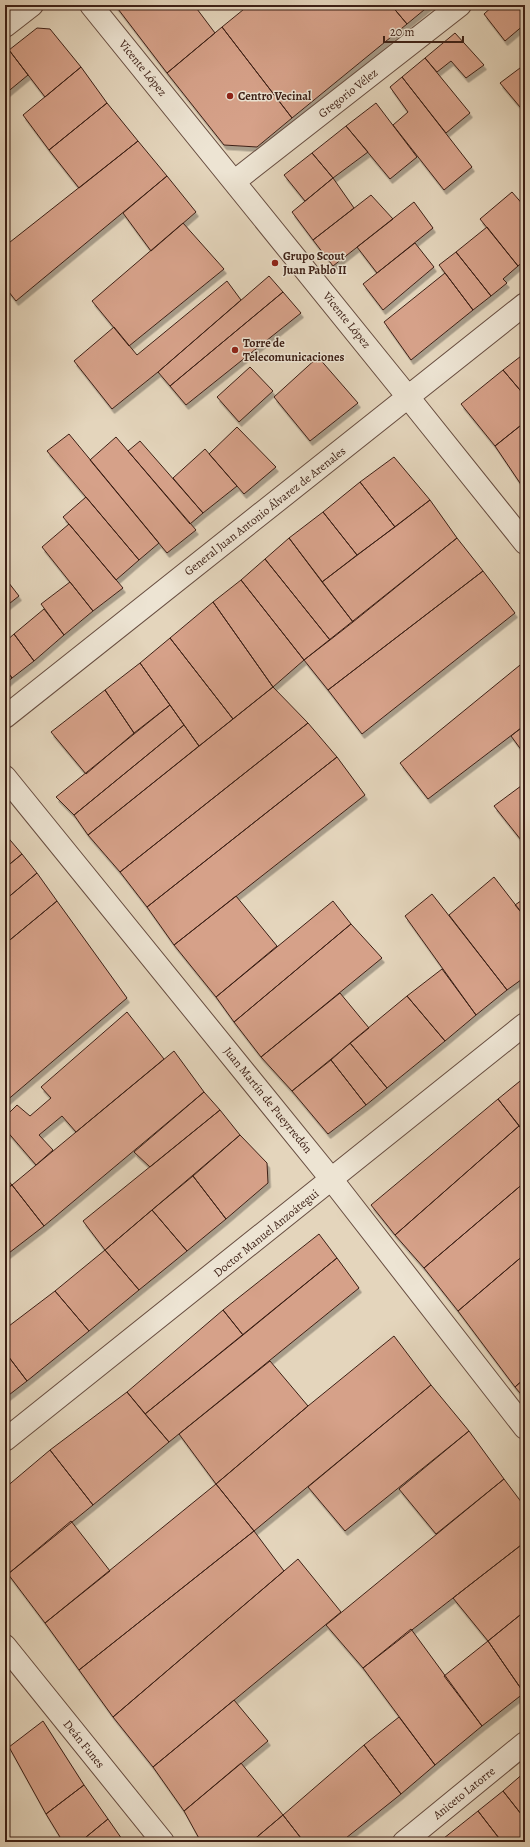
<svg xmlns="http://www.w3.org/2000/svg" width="530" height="1847" font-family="Alegreya,serif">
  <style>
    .building { fill: #d6a189; stroke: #3d2016; filter: url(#shadow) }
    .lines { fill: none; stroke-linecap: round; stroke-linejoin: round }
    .minor-casing { stroke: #674d40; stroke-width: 24 }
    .tertiary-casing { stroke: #674d40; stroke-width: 24 }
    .minor { stroke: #ede4d3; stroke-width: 22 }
    .tertiary { stroke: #ede4d3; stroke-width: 22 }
    .poi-dot { fill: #8f2418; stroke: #ede4d3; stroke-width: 1.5 }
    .labels { text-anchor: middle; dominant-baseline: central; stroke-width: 3; stroke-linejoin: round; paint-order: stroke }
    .street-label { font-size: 12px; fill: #3d2016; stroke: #ede4d3 }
    .poi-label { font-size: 12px; font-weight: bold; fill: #3d2016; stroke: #ede4d3; text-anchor: start }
  </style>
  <defs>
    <filter id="shadow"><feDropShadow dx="2.5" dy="4.5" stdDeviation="0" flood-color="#0004"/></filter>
  </defs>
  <rect width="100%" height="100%" fill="#e4d5bc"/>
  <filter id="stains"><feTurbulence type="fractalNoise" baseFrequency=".005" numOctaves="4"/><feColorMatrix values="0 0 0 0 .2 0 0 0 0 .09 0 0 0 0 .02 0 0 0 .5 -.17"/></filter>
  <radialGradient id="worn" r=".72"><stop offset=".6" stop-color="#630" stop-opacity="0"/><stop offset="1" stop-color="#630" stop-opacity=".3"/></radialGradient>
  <path class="building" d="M 115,5 L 194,5 L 215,33 L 167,73 Z
    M 249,5 L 391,5 L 407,24 L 292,118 L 222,27 Z
    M 391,5 L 430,5 L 407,24 Z
    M 494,5 L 525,5 L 525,24 L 505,41 L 484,14 Z
    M 222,27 L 292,118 L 257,147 L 224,145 L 167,73 Z
    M 37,28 L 50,29 L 81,67 L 45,97 L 9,50 Z
    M 455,33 L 484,65 L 466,78 L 451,61 L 437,72 L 425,58 Z
    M 9,50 L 28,75 L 5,94 L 5,53 Z
    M 425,58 L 470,113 L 446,133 L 402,77 Z
    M 524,65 L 525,66 L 525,113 L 500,83 Z
    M 81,67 L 107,103 L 49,150 L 23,115 Z
    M 402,77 L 472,167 L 444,190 L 393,125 L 408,112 L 390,87 Z
    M 107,103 L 138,141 L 79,188 L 49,150 Z
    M 376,103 L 417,157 L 390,179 L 346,126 Z
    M 346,126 L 368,152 L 333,178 L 312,153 Z
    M 138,141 L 167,176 L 16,301 L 5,287 L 5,246 Z
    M 312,153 L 333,178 L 305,201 L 284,175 Z
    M 167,176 L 196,212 L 151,251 L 123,213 Z
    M 333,178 L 354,208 L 313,240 L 292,212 Z
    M 512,192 L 525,207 L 525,260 L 518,266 L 480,219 Z
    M 371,195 L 393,219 L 333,266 L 313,240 Z
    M 414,202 L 433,228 L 377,273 L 357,247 Z
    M 183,223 L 224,269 L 129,346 L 92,301 Z
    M 487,227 L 518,266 L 503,279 L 507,283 L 491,296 L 456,252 Z
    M 415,243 L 434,267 L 383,310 L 363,284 Z
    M 456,252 L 491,296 L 473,310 L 439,265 Z
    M 445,273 L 473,310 L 411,360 L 384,322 Z
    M 269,276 L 283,292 L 170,386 L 158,372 Z
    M 227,281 L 241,300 L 158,372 L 112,409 L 74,361 L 114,327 L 137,355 Z
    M 283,292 L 301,313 L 186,405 L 170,386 Z
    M 525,353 L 525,396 L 503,370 Z
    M 318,357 L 358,403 L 310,441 L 274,397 Z
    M 250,367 L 273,391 L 239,422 L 217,397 Z
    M 503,370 L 525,396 L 525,422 L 495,446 L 461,404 Z
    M 525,422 L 525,484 L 522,486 L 495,446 Z
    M 237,427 L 276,467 L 244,494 L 209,454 Z
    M 69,434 L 159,543 L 139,560 L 47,451 Z
    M 116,437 L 196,530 L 167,553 L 90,460 Z
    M 140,441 L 203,513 L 190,524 L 128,451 Z
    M 205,449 L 237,486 L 203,513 L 173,478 Z
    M 394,457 L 430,500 L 395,527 L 360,482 Z
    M 360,482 L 395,527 L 357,555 L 323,512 Z
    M 86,497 L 139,560 L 116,580 L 63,517 Z
    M 430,500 L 457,538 L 353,622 L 322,582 Z
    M 323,512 L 357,555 L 322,582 L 289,538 Z
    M 69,524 L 123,588 L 93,611 L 42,547 Z
    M 289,538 L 353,622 L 330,640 L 265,559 Z
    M 457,538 L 483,571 L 328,690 L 304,660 Z
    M 265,559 L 330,640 L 304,660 L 241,580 Z
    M 483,571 L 515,613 L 362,734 L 328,690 Z
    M 5,578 L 19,596 L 5,607 Z
    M 241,580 L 304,660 L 273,687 L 213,602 Z
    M 70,582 L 93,611 L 64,635 L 41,604 Z
    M 213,602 L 273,687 L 233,719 L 170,638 Z
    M 44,609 L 64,635 L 34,661 L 14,634 Z
    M 14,634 L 34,661 L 12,678 L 5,668 L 5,642 Z
    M 170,638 L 233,719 L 199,746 L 140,663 Z
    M 525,661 L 525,725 L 428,799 L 400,763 Z
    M 140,663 L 170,705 L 134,733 L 105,690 Z
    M 5,668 L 12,678 L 5,684 Z
    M 273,687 L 308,723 L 120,872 L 88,835 Z
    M 105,690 L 134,733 L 86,774 L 51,732 Z
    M 170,705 L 184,725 L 74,815 L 56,797 Z
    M 308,723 L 337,757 L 147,907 L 120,872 Z
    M 184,725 L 199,746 L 88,835 L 74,815 Z
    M 525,725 L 525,755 L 511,736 Z
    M 337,757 L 365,795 L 174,945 L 147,907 Z
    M 525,783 L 525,845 L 494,806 Z
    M 5,834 L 22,854 L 5,868 Z
    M 22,854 L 37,873 L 5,900 L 5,868 Z
    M 37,873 L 57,901 L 5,944 L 5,900 Z
    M 494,877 L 525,917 L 525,977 L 507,990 L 449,915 Z
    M 432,894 L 507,990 L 476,1015 L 405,916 Z
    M 236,896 L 277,946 L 216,997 L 174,945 Z
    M 525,898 L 525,917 L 515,905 Z
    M 57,901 L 127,998 L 5,1102 L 5,944 Z
    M 333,901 L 351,924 L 234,1022 L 216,997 Z
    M 351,924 L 382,958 L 261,1057 L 234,1022 Z
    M 442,969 L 476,1015 L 445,1041 L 407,996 Z
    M 340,993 L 369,1028 L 292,1091 L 261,1057 Z
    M 407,996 L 445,1041 L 387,1088 L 350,1043 Z
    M 127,1012 L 164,1059 L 76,1132 L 62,1116 L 39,1135 L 53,1150 L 36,1165 L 5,1129 L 5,1117 L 17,1105 L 30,1116 L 51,1098 L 41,1087 Z
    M 350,1043 L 387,1088 L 366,1105 L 331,1060 Z
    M 174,1051 L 204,1092 L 44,1226 L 12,1185 Z
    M 331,1060 L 366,1105 L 328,1134 L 292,1091 Z
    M 525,1077 L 525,1133 L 498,1099 Z
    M 204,1092 L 220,1110 L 150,1167 L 134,1152 Z
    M 498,1099 L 519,1126 L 395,1235 L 371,1205 Z
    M 220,1110 L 240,1135 L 105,1250 L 83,1221 Z
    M 519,1126 L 525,1133 L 525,1182 L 424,1268 L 395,1235 Z
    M 240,1135 L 267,1163 L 268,1183 L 226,1219 L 193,1176 Z
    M 193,1176 L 226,1219 L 187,1251 L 152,1210 Z
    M 5,1177 L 12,1185 L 5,1190 Z
    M 525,1182 L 525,1254 L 458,1311 L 424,1268 Z
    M 12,1185 L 44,1226 L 5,1256 L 5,1190 Z
    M 152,1210 L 187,1251 L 139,1290 L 105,1250 Z
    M 319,1234 L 337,1258 L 243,1335 L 223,1310 Z
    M 105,1250 L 139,1290 L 89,1331 L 55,1291 Z
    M 525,1254 L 525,1378 L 515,1387 L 458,1311 Z
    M 337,1258 L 359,1288 L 169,1442 L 145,1414 Z
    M 55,1291 L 89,1331 L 27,1381 L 5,1352 L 5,1329 Z
    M 223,1310 L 243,1335 L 145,1414 L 127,1392 Z
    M 394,1336 L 431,1385 L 254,1531 L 216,1484 L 308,1406 Z
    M 5,1352 L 27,1381 L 5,1398 Z
    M 270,1361 L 308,1406 L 216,1484 L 179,1434 Z
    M 525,1378 L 525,1399 L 515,1387 Z
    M 431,1385 L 469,1431 L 345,1531 L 308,1487 Z
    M 127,1392 L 169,1442 L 93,1505 L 50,1450 Z
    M 469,1431 L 504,1479 L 436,1534 L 399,1489 Z
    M 50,1450 L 93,1505 L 8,1574 L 5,1570 L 5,1488 Z
    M 504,1479 L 525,1507 L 525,1542 L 363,1668 L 326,1625 Z
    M 216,1484 L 254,1531 L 79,1670 L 45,1623 Z
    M 71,1521 L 110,1571 L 45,1623 L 8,1574 Z
    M 254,1531 L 284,1571 L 113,1717 L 79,1670 Z
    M 525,1542 L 525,1611 L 488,1641 L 453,1598 Z
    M 298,1559 L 341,1612 L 153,1767 L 113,1717 Z
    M 525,1611 L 525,1692 L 524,1693 L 488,1641 Z
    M 411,1629 L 482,1726 L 435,1765 L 363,1668 Z
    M 488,1641 L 524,1693 L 482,1726 L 444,1676 Z
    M 234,1700 L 268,1741 L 184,1811 L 153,1767 Z
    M 399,1717 L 435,1765 L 401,1794 L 364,1745 Z
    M 43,1721 L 84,1785 L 46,1814 L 9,1747 Z
    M 364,1745 L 401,1794 L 341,1842 L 304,1842 L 283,1815 Z
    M 241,1763 L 283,1815 L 251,1842 L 201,1842 L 184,1811 Z
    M 525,1772 L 525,1819 L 503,1791 Z
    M 84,1785 L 108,1819 L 80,1842 L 63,1842 L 46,1814 Z
    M 503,1791 L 525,1819 L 525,1842 L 502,1842 L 478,1811 Z
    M 478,1811 L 502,1842 L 439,1842 Z
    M 283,1815 L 304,1842 L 251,1842 Z
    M 108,1819 L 124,1842 L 80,1842 Z"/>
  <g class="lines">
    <g class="minor-casing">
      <path id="minor" d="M 5,26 L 32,5
        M 235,181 L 460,5
        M 408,397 L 525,543
        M 5,1440 L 525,1024
        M 5,1646 L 163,1842
        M 404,1842 L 525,1743"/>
    </g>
    <g class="tertiary-casing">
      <path id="tertiary" d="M 91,5 L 408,397
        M 5,717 L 525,304
        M 5,777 L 332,1180 L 525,1428"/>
    </g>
    <use href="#minor" class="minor"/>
    <use href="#tertiary" class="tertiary"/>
  </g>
  <g class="poi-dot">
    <circle cx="230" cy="96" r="4"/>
    <circle cx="275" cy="263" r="4"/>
    <circle cx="235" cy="350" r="4"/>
  </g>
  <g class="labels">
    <g class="street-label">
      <text transform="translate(143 68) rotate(51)">Vicente López</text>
      <text transform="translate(348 93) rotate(-38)">Gregorio Vélez</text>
      <text transform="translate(347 320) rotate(51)">Vicente López</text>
      <text transform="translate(265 511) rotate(-38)">General Juan Antonio Álvarez de Arenales</text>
      <text transform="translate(268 1100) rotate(51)">Juan Martín de Pueyrredón</text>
      <text transform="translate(266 1233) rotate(-39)">Doctor Manuel Anzoátegui</text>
      <text transform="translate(84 1744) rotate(51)">Deán Funes</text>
      <text transform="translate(464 1793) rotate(-39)">Aniceto Latorre</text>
    </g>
    <g class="poi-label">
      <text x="238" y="96">Centro Vecinal</text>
      <text x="283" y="256">Grupo Scout<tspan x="283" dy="14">Juan Pablo II</tspan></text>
      <text x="243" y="343">Torre de<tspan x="243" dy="14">Telecomunicaciones</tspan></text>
    </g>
  </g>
  <rect width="530" height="1847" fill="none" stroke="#e4d5bc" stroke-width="20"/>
  <rect x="6" y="6" width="518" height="1835" fill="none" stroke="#3d2016" stroke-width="2"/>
  <rect x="10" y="10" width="510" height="1827" fill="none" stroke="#3d2016"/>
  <path d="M384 36v6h79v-6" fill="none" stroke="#3d2016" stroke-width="2"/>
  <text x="390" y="36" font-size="12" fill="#3d2016" stroke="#ede4d3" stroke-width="3" paint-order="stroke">20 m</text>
  <rect width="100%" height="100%" filter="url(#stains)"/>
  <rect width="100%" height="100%" fill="url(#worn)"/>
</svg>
